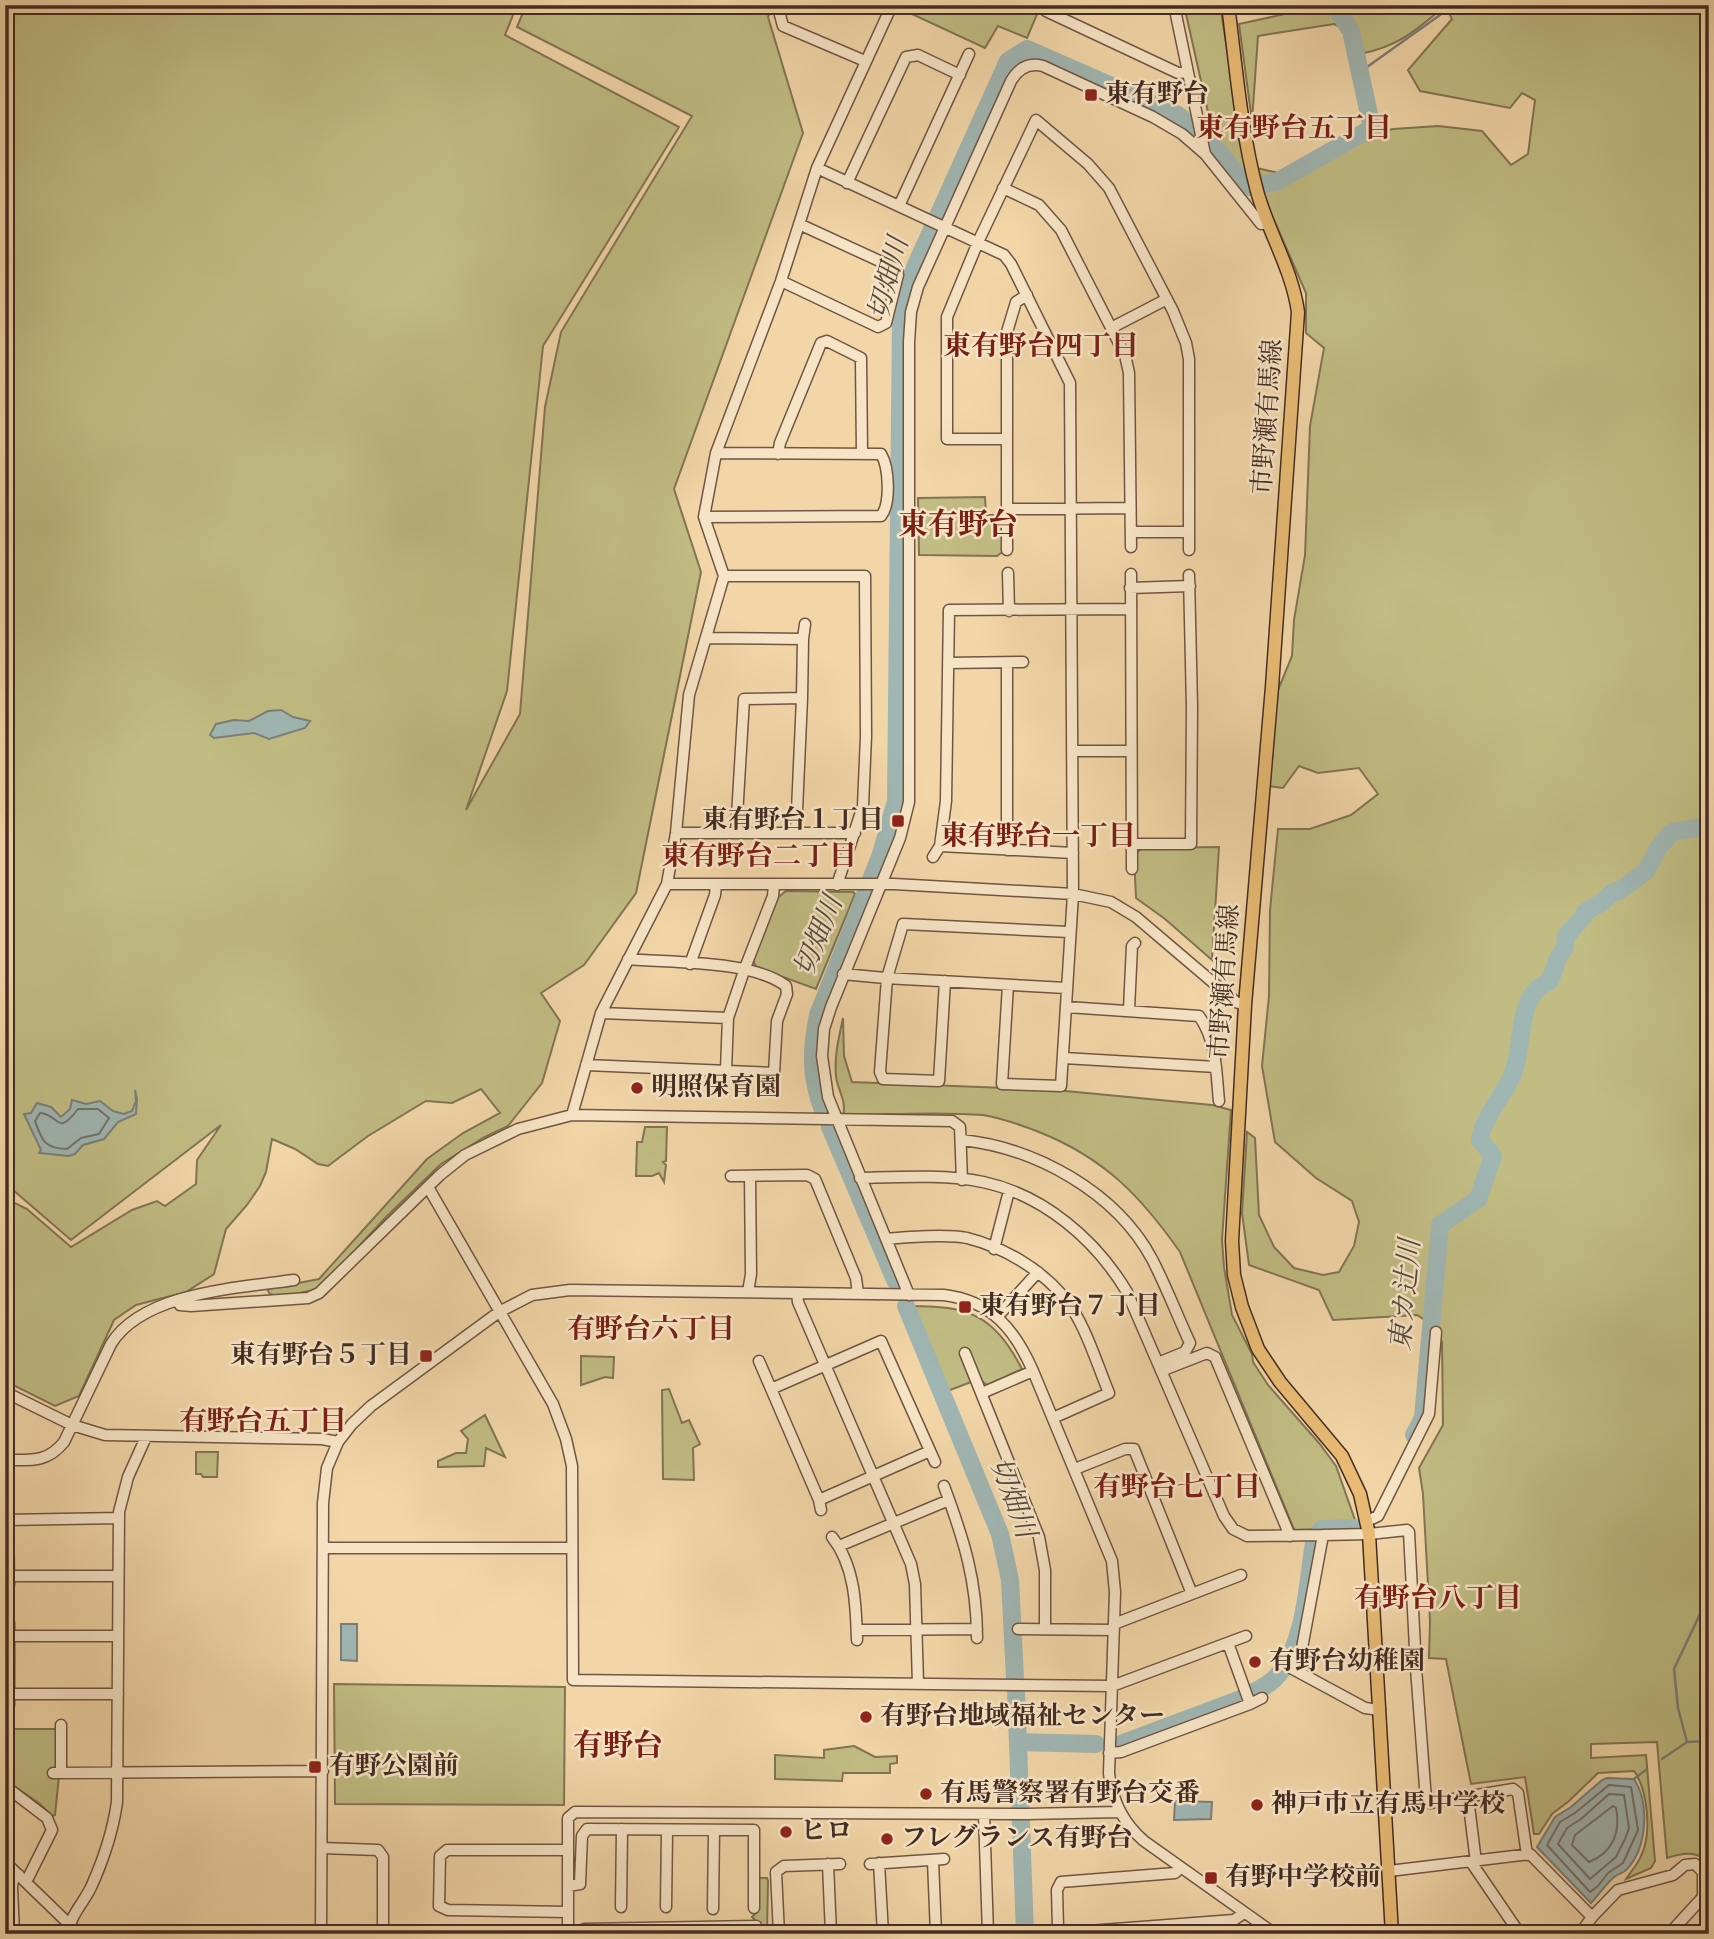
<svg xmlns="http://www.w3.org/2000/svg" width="1714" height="1939" font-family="'Sorts Mill Goudy','Noto Serif JP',serif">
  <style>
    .green { fill: #c1bc83; stroke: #827453; stroke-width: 2 }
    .water { fill: #a0b6b3; stroke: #7b7f79; stroke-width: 2 }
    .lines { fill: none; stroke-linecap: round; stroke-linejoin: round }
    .shore { stroke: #72716b; stroke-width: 2 }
    .stream { stroke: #7b7f79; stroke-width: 2.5 }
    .river { stroke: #a0b6b3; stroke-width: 18 }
    .minor-casing { stroke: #6f5644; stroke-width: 13 }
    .major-casing { stroke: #432c23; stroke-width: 15 }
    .minor { stroke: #f7e4c6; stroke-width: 10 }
    .major { stroke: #e9bb74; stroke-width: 12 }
    .poi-dot { fill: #8f2418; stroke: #f7e4c6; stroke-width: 2.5 }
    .labels { text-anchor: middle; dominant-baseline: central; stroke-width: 5; stroke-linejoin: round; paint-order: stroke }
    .poi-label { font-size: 26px; font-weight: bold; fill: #432c23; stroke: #f7e4c6; text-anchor: start }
    .street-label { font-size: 26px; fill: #432c23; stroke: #f7e4c6 }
    .neighbourhood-label { font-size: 28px; font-weight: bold; fill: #7a1f14; stroke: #f7e4c6 }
    .water-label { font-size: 28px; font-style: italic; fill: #564840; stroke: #f7e4c6 }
    .quarter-label { font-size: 30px; font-weight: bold; fill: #7a1f14; stroke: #f7e4c6 }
  </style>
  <rect width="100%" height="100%" fill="#f2d6a8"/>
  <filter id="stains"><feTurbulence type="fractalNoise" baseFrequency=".00286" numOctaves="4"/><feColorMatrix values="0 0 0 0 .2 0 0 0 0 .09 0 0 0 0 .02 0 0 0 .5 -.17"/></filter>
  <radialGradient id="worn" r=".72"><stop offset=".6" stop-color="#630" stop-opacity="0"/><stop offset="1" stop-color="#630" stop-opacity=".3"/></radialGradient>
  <path class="green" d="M 5,5 L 517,5 L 505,35 L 679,127 L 543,346 L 507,691 L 466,810 L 520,714 L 545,407 L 561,332 L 692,116 L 517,27 L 526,5 L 773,5 L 768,17 L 803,133 L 674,489 L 701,572 L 636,893 L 584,965 L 541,993 L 560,1021 L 542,1083 L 508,1126 L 483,1138 L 441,1164 L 386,1217 L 319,1289 L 280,1297 L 270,1294 L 267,1289 L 319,1279 L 427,1159 L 463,1133 L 500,1113 L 481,1089 L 452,1103 L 426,1101 L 368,1136 L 328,1166 L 318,1164 L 295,1149 L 272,1139 L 266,1172 L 260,1186 L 247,1205 L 226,1229 L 214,1274 L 186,1292 L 136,1305 L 114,1320 L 79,1396 L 55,1406 L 5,1381 L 5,1198 L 27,1209 L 71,1247 L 132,1210 L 157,1201 L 165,1206 L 196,1184 L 197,1160 L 221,1125 L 71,1240 L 5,1183 Z
    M 901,5 L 1041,5 L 1027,38 L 998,26 L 985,48 L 899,8 Z
    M 1184,5 L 1220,5 L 1248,182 L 1214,139 Z
    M 1327,5 L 1709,5 L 1709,1863 C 1697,1850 1682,1853 1667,1858 L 1657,1742 L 1591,1744 L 1591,1758 L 1646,1755 L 1655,1861 L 1651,1868 L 1626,1879 C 1631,1871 1638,1864 1641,1856 C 1652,1834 1648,1790 1634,1771 L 1598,1773 L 1569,1801 L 1552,1814 L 1539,1834 L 1534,1834 L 1525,1777 L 1471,1784 L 1446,1659 L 1429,1658 L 1430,1621 L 1423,1494 L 1419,1468 L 1443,1425 L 1442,1342 L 1435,1327 L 1417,1315 L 1333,1320 L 1319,1290 L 1249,1265 L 1242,1213 L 1247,1132 L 1255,1138 L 1259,1215 L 1274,1247 L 1294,1268 L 1323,1275 L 1339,1272 L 1354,1246 L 1359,1222 L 1352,1201 L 1316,1178 L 1275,1142 L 1262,1066 L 1269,996 L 1270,910 L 1278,829 L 1310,829 L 1351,815 L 1378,794 L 1359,768 L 1318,773 L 1299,766 L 1283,788 L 1268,786 L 1278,690 L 1292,656 L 1294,620 L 1305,555 L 1310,426 L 1324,348 L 1306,333 L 1306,293 L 1264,197 L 1257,168 L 1279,173 L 1351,137 L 1393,129 L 1438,126 L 1482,131 L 1511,165 L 1528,154 L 1535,100 L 1522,93 L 1510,108 L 1420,91 L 1408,70 L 1452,19 L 1445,6 C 1415,31 1399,46 1360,54 L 1355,33 L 1334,24 L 1258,36 L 1252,121 L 1239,24 Z
    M 985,497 L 986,515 L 1004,515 L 1005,550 L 997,556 L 919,555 L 918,498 Z
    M 1219,847 L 1212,960 L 1165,919 L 1136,898 L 1134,855 L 1142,848 Z
    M 786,891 L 853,892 L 855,894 L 816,989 L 756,967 L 753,960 L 776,899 Z
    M 843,1018 L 844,1056 L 852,1082 L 1055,1090 L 1212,1105 L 1231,1110 L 1222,1240 L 1224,1267 L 1232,1315 L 1252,1354 L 1253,1362 L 1268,1385 L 1319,1443 L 1336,1466 L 1355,1520 L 1356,1528 L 1295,1530 L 1293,1527 L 1180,1252 C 1140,1195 1104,1158 1039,1132 C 1021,1125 1002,1118 983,1115 C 937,1111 889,1115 843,1115 C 847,1101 837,1089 836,1076 C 834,1056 839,1037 843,1018 Z
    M 645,1127 L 667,1127 L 666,1161 L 663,1162 L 666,1165 L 664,1182 L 659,1173 L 652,1176 L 636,1176 L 637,1142 L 642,1142 Z
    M 909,1306 C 969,1306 993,1314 1022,1369 L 987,1385 L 979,1379 L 945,1392 Z
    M 581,1356 L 614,1357 L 613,1378 L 605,1377 L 581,1385 Z
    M 669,1389 L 682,1423 L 689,1420 L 700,1444 L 693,1448 L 694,1480 L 663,1479 L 662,1390 Z
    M 485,1415 L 505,1457 L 486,1448 L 484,1466 L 438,1467 L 438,1461 L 456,1453 L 466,1453 L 468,1439 L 461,1431 Z
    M 196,1452 L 218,1452 L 217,1477 L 203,1477 L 201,1474 L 196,1474 Z
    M 334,1684 L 565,1687 L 564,1805 L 335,1804 Z
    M 5,1729 L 57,1729 L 59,1776 L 55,1815 L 52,1816 L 40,1804 L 5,1780 Z
    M 854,1746 L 875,1757 L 897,1756 L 897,1763 L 890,1764 L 890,1773 L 843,1773 L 842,1781 L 775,1779 L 775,1755 L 824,1758 L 824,1750 Z
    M 757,1878 L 767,1878 L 768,1881 L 767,1933 L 759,1934 L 759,1924 L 752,1917 L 758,1911 Z"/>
  <path class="water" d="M 281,710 L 293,717 L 310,721 L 305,728 L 269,739 L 254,733 L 214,738 L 210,735 L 216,724 L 234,720 L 249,721 L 268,711 Z
    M 135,1090 L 137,1099 L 136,1114 L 118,1122 L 104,1139 L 83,1145 L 75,1154 L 69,1156 L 39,1153 L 41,1150 L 24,1114 L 31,1113 L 37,1103 L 51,1107 L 61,1117 L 70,1109 L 72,1100 L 86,1104 L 100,1101 L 113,1111 L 124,1114 L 132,1111 L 136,1101 Z
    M 341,1624 L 357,1624 L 357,1661 L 341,1660 Z
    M 1607,1778 L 1634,1779 C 1650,1803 1647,1848 1627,1869 C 1624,1873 1617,1874 1613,1878 C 1605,1885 1599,1895 1591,1903 L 1537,1847 L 1555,1817 L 1571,1807 L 1602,1780 Z
    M 1175,1801 L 1212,1802 L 1211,1819 L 1174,1820 Z"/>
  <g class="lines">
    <path class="shore" d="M 98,1109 L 109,1118 L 99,1134 L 81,1138 L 67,1149 C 44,1148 42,1141 35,1121 L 40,1113 C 60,1114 56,1138 78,1109 Z
      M 1609,1785 L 1631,1787 L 1638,1830 L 1623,1863 L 1608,1873 L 1598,1886 L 1590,1892 L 1547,1845 L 1560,1822 L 1575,1813 Z
      M 1609,1794 L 1624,1795 L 1629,1828 L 1625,1839 L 1616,1857 L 1590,1879 L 1558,1844 L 1567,1828 L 1581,1819 Z
      M 1613,1806 L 1616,1808 C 1621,1833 1612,1853 1589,1862 L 1572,1845 L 1575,1835 Z"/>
    <path class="stream" d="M 1360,72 L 1454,5
      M 1687,1742 L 1678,1708 L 1674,1669 L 1709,1595
      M 1662,1759 L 1687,1742 L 1709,1741
      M 1634,1779 L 1647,1769"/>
    <path class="river" d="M 823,1110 C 810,1077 811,1048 818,1015 L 881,854 L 896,801 L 901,318 L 907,287 L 915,267 L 1008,61 L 1027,49 L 1178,115 L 1214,146 L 1248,187 L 1276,182 L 1372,128 L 1351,31 L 1338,11 L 1337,5
      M 830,1127 L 896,1282
      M 906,1306 L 1000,1534 L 1010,1580 L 1015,1678
      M 1414,1435 L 1423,1418 L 1440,1225 L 1478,1199 L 1493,1156 L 1480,1140 C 1482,1120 1502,1097 1511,1078 C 1526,1048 1513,996 1550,981 L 1558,958 L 1565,947 L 1566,936 L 1583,917 L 1585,912 L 1601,903 L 1613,892 L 1619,891 L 1646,871 L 1659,847 L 1672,832 L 1709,826
      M 1016,1690 L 1025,1934
      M 1018,1742 L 1096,1744
      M 1121,1744 L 1241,1699 C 1254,1692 1269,1686 1278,1675 C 1306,1641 1307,1585 1314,1543 L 1322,1529 L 1355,1528"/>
    <g class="minor-casing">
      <path id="minor" d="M 785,5 L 780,15 L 783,26 L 865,61
        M 1046,5 L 1046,11 L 1178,73 L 1188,72
        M 1157,5 L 1164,8 L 1174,5
        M 1174,5 L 1205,154
        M 817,168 L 1004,255 L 1011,264 L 1070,383 L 1073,894 L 1061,1086 L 1002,1084 L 1008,985
        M 847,183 L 906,57 L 918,55 L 960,75
        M 1003,188 L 1039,205 L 1061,230 L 1125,355 L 1129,373 L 1131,547
        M 899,206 L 969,54
        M 781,281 L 878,327 L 886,323 L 898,275 L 897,269 L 799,224
        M 1111,328 L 1167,299
        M 1007,439 L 947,439 L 947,317 L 978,242 L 1036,120 L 1088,164 L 1109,188 L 1173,311 L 1186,343 L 1189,359 L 1189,550
        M 778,454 L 780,443 L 821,343 L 827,341 L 861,358 L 862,454
        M 1008,509 L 1130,508
        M 704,517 L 881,516 C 891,504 889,467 881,454 L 716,453
        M 1131,532 L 1189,532
        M 1007,550 L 1007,332 L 1016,302 L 1027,295
        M 1008,573 L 1009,611
        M 1131,574 L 1132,869
        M 724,576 L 865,576 L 866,736 L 863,806 L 837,885
        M 1130,588 L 1190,586
        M 707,638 L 803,639 L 802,698
        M 803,639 L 805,624
        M 948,663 L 1023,662
        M 1007,663 L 1007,850
        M 1072,751 L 1131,751
        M 676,833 L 855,833
        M 736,833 L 744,699 L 802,698 L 796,833
        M 1131,844 L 1191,844 L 1192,707 L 1189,575
        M 940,846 L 1073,853
        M 933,857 L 940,846 L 946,801 L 949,610 L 1130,609
        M 667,884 L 894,884 L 1073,894 L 1111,902 L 1136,917 L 1236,1002 L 1245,1005
        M 690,964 L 715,895 L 716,884
        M 843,974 L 885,978 L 1066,988
        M 945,981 L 939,1081 L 883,1079 L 880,1072 L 887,978 L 903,924 L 1069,932
        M 1067,1007 L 1199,1016 C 1217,1041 1216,1072 1219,1101
        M 1129,1009 L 1132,946 L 1135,943
        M 601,1013 L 728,1018
        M 1064,1058 L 1216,1067
        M 586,1065 L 774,1073 L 777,1021 L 787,994 L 786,986 C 752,960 672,963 628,959
        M 726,1070 L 728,1018 L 745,968 L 773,896 L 774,884
        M 572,1115 L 601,1013 L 667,884 L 676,833 L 689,695 L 724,576 L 704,517 L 716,453 L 781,281 L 817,168 L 892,5
        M 962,1140 C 1036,1148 1116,1192 1152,1259 C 1166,1286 1177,1315 1190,1343 L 1185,1352 L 1158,1363
        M 731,1176 L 807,1175 L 815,1179 L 856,1278 L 858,1294
        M 860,1178 C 897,1177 947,1174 983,1182 C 1044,1195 1096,1240 1127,1292 L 1224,1516 L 1233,1529 L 1247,1536 L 1323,1535
        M 428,1187 L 553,1404 L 566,1439 L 572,1466 L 573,1680 L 1112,1686 L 1246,1636
        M 886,1239 C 905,1237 948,1234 967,1238 C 1003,1247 1039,1268 1063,1296 C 1085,1322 1096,1362 1109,1393 L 1053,1418
        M 994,1249 L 1009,1191
        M 748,1292 L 751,1274 L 750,1176
        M 797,1293 L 798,1302 L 911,1564 L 915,1584 L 918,1684
        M 909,1295 L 828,1097 L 822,1056 L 824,1029 L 831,1007 L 900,838 L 909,802 L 909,342 L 911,312 L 918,287 L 1011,81 C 1018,69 1028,62 1043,66 L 1153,117 L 1182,134 L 1205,154 L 1261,224 L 1268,223
        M 178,1301 L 180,1305 L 191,1306 L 308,1298 L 319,1293 L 440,1175 L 465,1155 L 518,1129 L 572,1115 L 952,1121 L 960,1127 L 962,1180
        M 997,1317 L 1038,1272
        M 965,1353 L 1039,1537 L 1045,1570 L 1045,1629
        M 759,1361 L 819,1500 L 821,1510
        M 1161,1371 L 1207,1353 L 1215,1357 L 1290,1536
        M 771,1389 L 881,1341 L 935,1462
        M 5,1392 L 72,1425 L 105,1435 L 322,1439 L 338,1442
        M 982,1393 L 1033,1371
        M 5,1460 C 31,1460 47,1463 64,1442 L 111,1344 C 143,1292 239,1288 294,1280
        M 1075,1469 L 1125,1449 L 1134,1449 L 1192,1594
        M 944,1486 C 964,1540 977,1581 977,1638
        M 819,1500 L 930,1451
        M 5,1520 L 119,1518
        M 8,1520 L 9,1585
        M 1367,1521 L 1378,1516 L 1429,1414 L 1436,1332
        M 832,1537 C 855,1566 856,1605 857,1640
        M 839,1546 L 949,1500
        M 323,1548 L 572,1548
        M 9,1576 L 118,1576
        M 1114,1624 L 1241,1575
        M 1018,1629 L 1114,1630
        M 857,1630 L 977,1629
        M 9,1636 L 118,1636
        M 1228,1643 L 1250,1704
        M 9,1694 L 118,1694
        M 9,1705 L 9,1623
        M 1380,1710 L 1365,1708 L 1291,1668 L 1302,1648 L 1323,1535 L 1369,1534 L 1407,1530 L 1409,1532 L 1416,1668 L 1426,1800 L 1430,1803 L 1513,1789 L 1518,1793 L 1527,1855
        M 61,1725 L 61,1773
        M 1109,1753 L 1121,1752 L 1250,1704 L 1262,1698
        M 53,1773 L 323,1771
        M 5,1786 L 47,1818 L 52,1830 L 26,1882
        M 1468,1798 L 1476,1862
        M 984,1814 L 988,1934
        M 322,1848 L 378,1850 L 383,1857 L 383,1934
        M 933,1861 L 936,1934
        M 5,1862 L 72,1927 L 82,1934
        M 1471,1862 L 1520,1934
        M 879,1863 L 883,1934
        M 828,1864 L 831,1934
        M 870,1864 L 944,1859
        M 1180,1868 L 1175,1873 L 1061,1882 L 1057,1890 L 1058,1928 L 1062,1933 L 1234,1920 L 1244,1913
        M 1389,1871 L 1530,1854 L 1592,1917
        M 568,1886 L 580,1884 L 582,1836 L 587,1829 L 754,1830 L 754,1908
        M 621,1907 L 622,1829
        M 666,1907 L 667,1830
        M 713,1909 L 714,1830
        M 568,1912 L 448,1910 L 439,1906 L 440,1856 L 447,1850 L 568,1850
        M 14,1934 L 12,1887 L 13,1880 L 19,1875
        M 69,1934 C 69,1915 85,1902 92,1885 C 104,1858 113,1831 117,1802 L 119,1512 L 128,1477 L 146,1437
        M 321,1934 L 323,1503 L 327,1468 L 338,1442 L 352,1424 L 371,1406 L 499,1312 L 532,1295 L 570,1290 L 944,1295 C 992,1301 1015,1330 1033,1371 L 1112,1561 L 1115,1592 L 1109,1773 C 1112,1801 1123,1823 1144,1841 L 1275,1934
        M 568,1934 L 568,1818 L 575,1812 L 1027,1814 L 1119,1812
        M 585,1934 L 584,1929 L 756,1926 L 757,1934
        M 779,1934 L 776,1872 L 784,1866 L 840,1864
        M 1580,1934 L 1592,1917 L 1618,1890 L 1673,1875 L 1685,1865 L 1695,1864 L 1703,1872 L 1703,1897 L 1669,1934"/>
    </g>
    <g class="major-casing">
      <path id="major" d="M 1228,5 C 1236,67 1241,131 1257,191 C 1268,232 1292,269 1298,312 L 1272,687 L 1245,1005 L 1232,1241 L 1234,1275 L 1242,1307 L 1258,1349 L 1280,1382 L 1342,1456 L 1360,1494 L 1369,1534 L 1392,1934"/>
    </g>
    <use href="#minor" class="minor"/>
    <use href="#major" class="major"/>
  </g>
  <g class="poi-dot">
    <rect x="1084" y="88" width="14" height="14" rx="3.5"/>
    <rect x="891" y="814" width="14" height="14" rx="3.5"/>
    <circle cx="637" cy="1088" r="7"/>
    <rect x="958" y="1300" width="14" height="14" rx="3.5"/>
    <rect x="419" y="1349" width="14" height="14" rx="3.5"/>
    <circle cx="1255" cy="1662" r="7"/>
    <circle cx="866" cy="1717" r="7"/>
    <rect x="308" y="1760" width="14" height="14" rx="3.5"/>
    <circle cx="926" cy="1794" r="7"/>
    <circle cx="1257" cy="1805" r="7"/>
    <circle cx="786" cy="1832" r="7"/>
    <circle cx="887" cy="1839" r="7"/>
    <rect x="1204" y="1871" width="14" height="14" rx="3.5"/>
  </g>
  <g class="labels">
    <g class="poi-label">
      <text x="1105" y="95">東有野台</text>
      <text x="884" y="821" text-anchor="end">東有野台１丁目</text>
      <text x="651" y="1088">明照保育園</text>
      <text x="979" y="1307">東有野台７丁目</text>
      <text x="412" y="1356" text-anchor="end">東有野台５丁目</text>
      <text x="1269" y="1662">有野台幼稚園</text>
      <text x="880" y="1717">有野台地域福祉センター</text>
      <text x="329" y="1767">有野公園前</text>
      <text x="940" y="1794">有馬警察署有野台交番</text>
      <text x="1271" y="1805">神戸市立有馬中学校</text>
      <text x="800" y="1832">ヒロ</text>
      <text x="901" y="1839">フレグランス有野台</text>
      <text x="1225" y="1878">有野中学校前</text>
    </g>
    <g class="street-label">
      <text transform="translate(1269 417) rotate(-86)">市野瀬有馬線</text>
      <text transform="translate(1226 982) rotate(-86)">市野瀬有馬線</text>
    </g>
    <g class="neighbourhood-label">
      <text x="1294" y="130">東有野台五丁目</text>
      <text x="1041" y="348">東有野台四丁目</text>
      <text x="1038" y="838">東有野台一丁目</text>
      <text x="759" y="858">東有野台二丁目</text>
      <text x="651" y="1331">有野台六丁目</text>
      <text x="263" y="1423">有野台五丁目</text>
      <text x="1177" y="1489">有野台七丁目</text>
      <text x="1438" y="1600">有野台八丁目</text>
    </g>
    <g class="water-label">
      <text transform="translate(890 279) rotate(-75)">切畑川</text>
      <text transform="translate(820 937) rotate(-68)">切畑川</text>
      <text transform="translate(1407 1295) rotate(-85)">東カ辻川</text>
      <text transform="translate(1011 1498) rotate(70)">切畑川</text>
    </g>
    <g class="quarter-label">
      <text x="958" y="526">東有野台</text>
      <text x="618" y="1747">有野台</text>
    </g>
  </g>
  <rect width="1714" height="1939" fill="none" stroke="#f2d6a8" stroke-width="28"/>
  <rect x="7" y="7" width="1700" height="1925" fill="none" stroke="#432c23" stroke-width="3.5"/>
  <rect x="14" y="14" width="1686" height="1911" fill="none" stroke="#432c23" stroke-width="2"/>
  <rect width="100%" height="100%" filter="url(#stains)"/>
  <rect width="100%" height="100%" fill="url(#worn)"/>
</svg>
